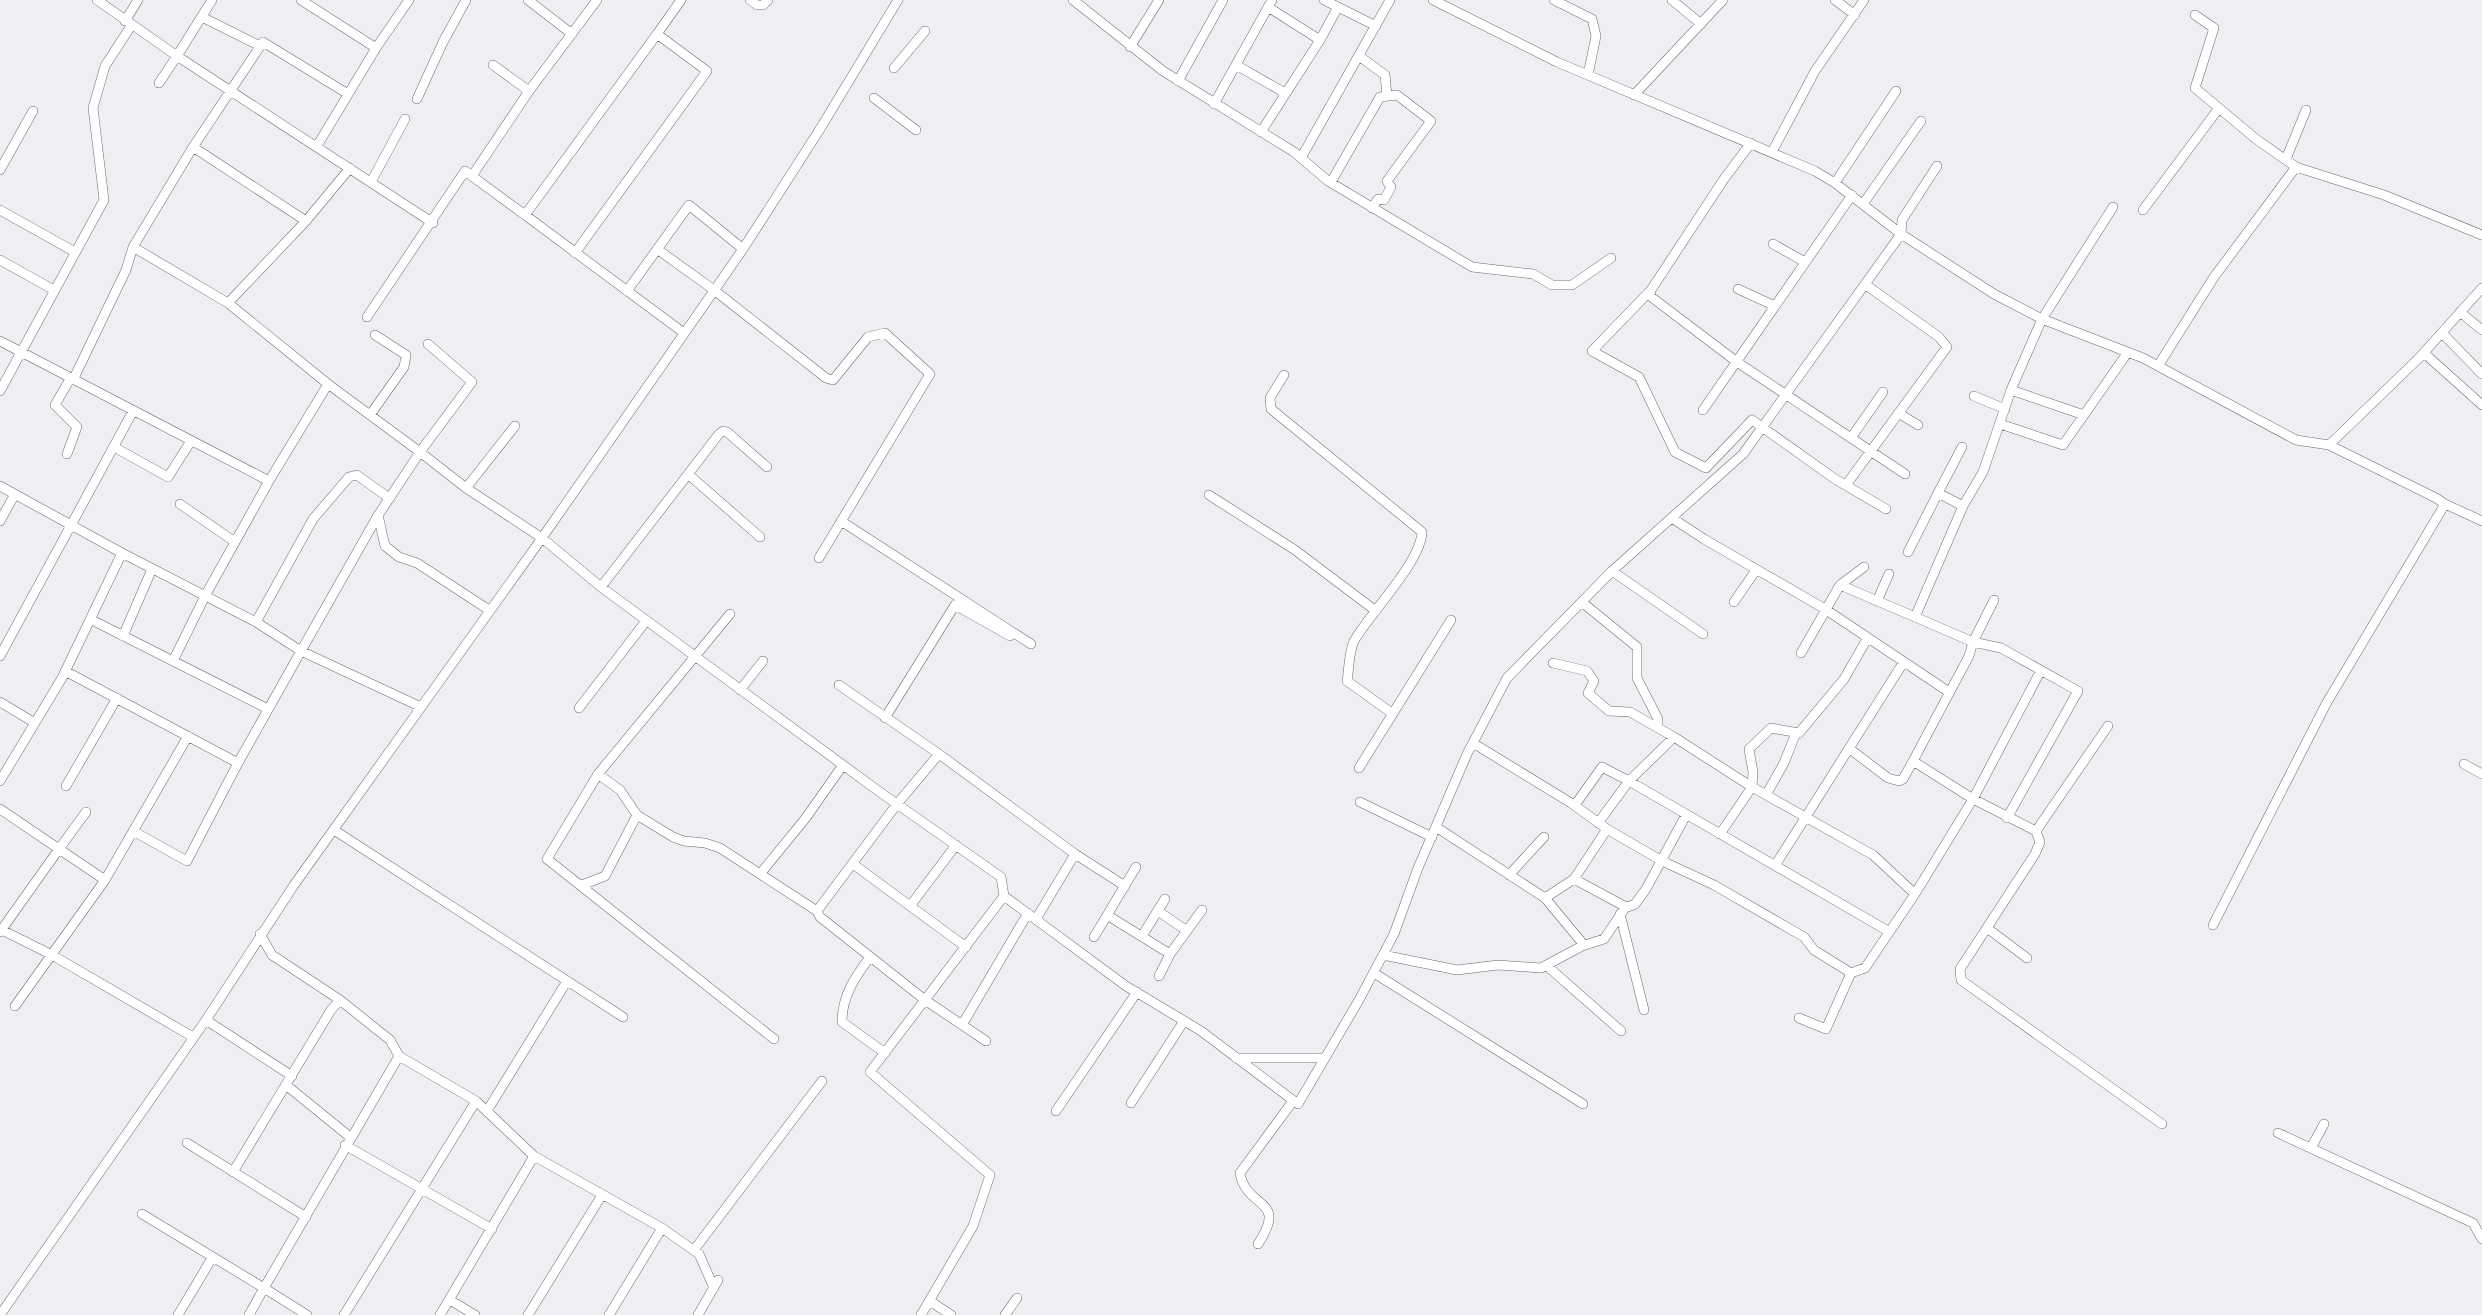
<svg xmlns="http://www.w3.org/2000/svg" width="2482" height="1315" font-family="Mulish,sans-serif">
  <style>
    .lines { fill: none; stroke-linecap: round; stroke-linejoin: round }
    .minor-casing { stroke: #696a6d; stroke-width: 10 }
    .minor { stroke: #fff; stroke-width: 9 }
  </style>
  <rect width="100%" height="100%" fill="#efeff3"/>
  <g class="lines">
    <g class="minor-casing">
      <path id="minor" d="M 97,0 L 177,56 L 212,0
        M 301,0 L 376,48 L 409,0
        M 528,0 L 572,34
        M 750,0 L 757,5 L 763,5 L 768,0
        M 1073,0 L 1163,71 L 1294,152 L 1328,181 L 1472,267 L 1533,274 L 1552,285 L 1572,285 L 1611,258
        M 1324,0 L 1376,26
        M 1433,0 L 1557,62 L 1815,171 L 1835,183 L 1901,234 L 1994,294 L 2042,319 L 2143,358 L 2296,440 L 2329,445 L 2419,358 L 2482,288
        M 1554,0 L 1592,19 L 1596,36 L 1588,75
        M 1672,0 L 1701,24
        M 1835,0 L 1855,15
        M 1268,7 L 1320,40
        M 2195,15 L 2214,28 L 2195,88 L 2256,139 L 2296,167 L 2384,195 L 2482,235
        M 202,17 L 260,46
        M 125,21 L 138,0
        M 657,34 L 681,0
        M 1130,47 L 1159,0
        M 1359,56 L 1385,75 L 1387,95
        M 493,65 L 529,91
        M 1236,65 L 1285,93
        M 894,68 L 925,31
        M 1178,81 L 1223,0
        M 159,83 L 177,56 L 433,223
        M 1634,95 L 1723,0
        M 874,98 L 916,130
        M 417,99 L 443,42 L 466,0
        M 1214,104 L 1272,0
        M 1261,132 L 1320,40 L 1338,7
        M 1751,143 L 1724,179 L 1651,290 L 1650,296 L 1737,362 L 1905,474
        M 317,146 L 376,48
        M 193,147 L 306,221
        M 1772,152 L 1815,71 L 1864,0
        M 1301,158 L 1390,0
        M 2286,159 L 2306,110
        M 0,170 L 33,111
        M 472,176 L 529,91 L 597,0
        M 371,182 L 405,119
        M 1331,182 L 1380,97 L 1397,95 L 1431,121 L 1387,181 L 1391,187 L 1384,200 L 1378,199 L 1372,208
        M 1835,183 L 1896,91
        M 1863,204 L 1921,121
        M 0,210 L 75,252
        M 2143,210 L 2219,108
        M 525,215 L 684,333
        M 1773,244 L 1805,262
        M 133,247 L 228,303 L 306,221 L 350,168
        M 657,249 L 714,290 L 826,378 L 833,380 L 868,337 L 885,333 L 930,374 L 819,558
        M 0,260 L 54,290
        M 1738,289 L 1775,306
        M 1651,290 L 1592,351 L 1639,377 L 1675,452 L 1706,468 L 1752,420 L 1835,479 L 1886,509
        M 627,291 L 689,205 L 743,249
        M 228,303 L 328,384
        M 2460,312 L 2482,330
        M 367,317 L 465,171 L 525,215 L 657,34 L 707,71 L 575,253
        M 2442,333 L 2482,374
        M 0,341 L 269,481 L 205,596 L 173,661
        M 2424,353 L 2482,405
        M 2158,366 L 2214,277 L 2296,167
        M 1284,375 L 1270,398 L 1271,409 L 1422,532 C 1421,562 1370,613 1354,641 C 1349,651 1349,669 1347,681 L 1393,714
        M 73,380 L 126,270 L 133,247 L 193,147 L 263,42 L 348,94
        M 2011,390 L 2084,415
        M 0,391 L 104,200 L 93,108 L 105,66 L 131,26
        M 1974,396 L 2005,409
        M 1703,410 L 1852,195
        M 1898,413 L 1918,425
        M 370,415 L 404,367 L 406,355 L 375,335
        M 2000,424 L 2063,445 L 2128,352
        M 1851,438 L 1883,392
        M 2329,445 L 2436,498 L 2445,504 L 2482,521
        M 114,447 L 168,477 L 191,441
        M 1962,447 L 1938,493 L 1963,506
        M 67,454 L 77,427 L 55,405 L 70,379
        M 688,474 L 760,537
        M 269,481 L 328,384 L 420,452 L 472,382 L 428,344
        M 1846,485 L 1947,347 L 1939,337 L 1866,285
        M 0,486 L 122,553
        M 466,488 L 515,426
        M 1209,495 L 1295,550 L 1376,611
        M 389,498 L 357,475 L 349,477 L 313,519 L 256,622 L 301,651 L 377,517 L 420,452 L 466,488 L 542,538 L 601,587 L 877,790 L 1001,877 L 1004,896 L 870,1072 L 990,1175 L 973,1226 L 921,1315
        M 180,504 L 235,542
        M 378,515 L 385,546 L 399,557 L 417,563 L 489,610
        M 1672,518 L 1704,539 L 1825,609 L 1949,692
        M 0,521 L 15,494
        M 841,521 L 1031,644
        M 1908,552 L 1938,493
        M 1612,571 L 1703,634
        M 1840,585 L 1864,567
        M 601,587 L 719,434 L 723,431 L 727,432 L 767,467
        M 1994,600 L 1973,642 L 2001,648 L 2078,691 L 2007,818
        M 1877,601 L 1889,574
        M 1734,602 L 1756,570
        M 1583,603 L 1637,647 L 1637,678 L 1658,719 L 1657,726
        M 730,614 L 598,774 L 547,859 L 774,1039
        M 90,619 L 268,709
        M 123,636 L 152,569
        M 1801,653 L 1840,585 L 1915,617
        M 0,656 L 133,411
        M 1553,663 L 1587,671 L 1594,681 L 1588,693 L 1609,711 L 1630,712 L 1674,737
        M 65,671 L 238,763
        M 2040,672 L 1973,799 L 2036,831 L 2040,842 L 2035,854 L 1960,969 L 1961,980 L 2162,1124
        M 839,685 L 939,754 L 1075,854 L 1125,886
        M 740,690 L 763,661
        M 0,702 L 35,723
        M 579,708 L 646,621
        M 885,718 L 955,605 L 1010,636
        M 1473,743 L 1571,803 L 1607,829 L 1662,861 L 1714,885 L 1804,937 L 1814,950 L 1851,973 L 1865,968 L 1915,894 L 1973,799 L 1913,761 L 1969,656 L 1973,642 L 1915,617 L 1963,506 L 1983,472 L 2011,390 L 2042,319 L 2113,207
        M 1850,749 L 1888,778 L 1899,781 L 1903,779 L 1913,761
        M 2464,764 L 2482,774
        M 843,765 L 805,819 L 760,874 L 817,911 L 820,917 L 925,1000 L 986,1041
        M 1359,768 L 1451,620
        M 598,774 L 620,790 L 637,815 L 673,837 L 684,841 L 705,843 L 720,848 L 760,874
        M 0,781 L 62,678 L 122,553 L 256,622
        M 66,786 L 117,698
        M 1766,795 L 1784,763 L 1796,733
        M 1360,802 L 1432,837
        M 1575,805 L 1602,767 L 1629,781 L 1674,737 L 1752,787 L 1873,855 L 1915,894
        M 0,809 L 59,849 L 86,812
        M 1598,823 L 1629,781 L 1888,931
        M 1436,827 L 1545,898 L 1584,945
        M 334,830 L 623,1017
        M 133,831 L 187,861 L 238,763 L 301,651 L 421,707
        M 2036,831 L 2108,726
        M 1720,834 L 1752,787 L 1753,772 L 1749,749 L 1771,728 L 1799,733 L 1844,679 L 1867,639
        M 853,864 L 966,947
        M 1776,864 L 1903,663
        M 1509,875 L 1544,837
        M 1574,879 L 1626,907
        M 582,885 L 605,876 L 637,815
        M 1004,896 L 1126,986 L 1201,1031 L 1298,1104 L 1359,1000 L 1394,934 L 1418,868 L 1467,754 L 1507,678 L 1612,571 L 1743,454 L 1901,234 L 1902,220 L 1937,166
        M 1545,898 L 1574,879 L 1607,829
        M 910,906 L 956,845
        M 817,911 L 897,804 L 939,754
        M 1158,911 L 1187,931
        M 1620,914 L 1644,1010
        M 1107,915 L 1170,954
        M 1036,919 L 1075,854
        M 2213,925 L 2326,704 L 2445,504
        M 1987,928 L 2027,958
        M 2,930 L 52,955 L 193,1037
        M 0,932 L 59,849 L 105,880
        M 260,934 L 272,955 L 340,1000
        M 1142,936 L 1165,899
        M 1094,937 L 1136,867
        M 1383,955 L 1457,970 L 1498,965 L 1541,968 L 1582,946 L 1604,939 L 1625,908 L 1635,904 L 1646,889 L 1686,815
        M 870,957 C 855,977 842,996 842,1022 L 885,1053
        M 1546,965 L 1621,1031
        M 1374,973 L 1583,1104
        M 1159,976 L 1170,954 L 1202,910
        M 15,1006 L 105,880 L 188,736
        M 1799,1018 L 1826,1029 L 1851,973
        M 206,1020 L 292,1076
        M 962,1025 L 1028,913
        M 399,1056 L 476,1101 L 534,1156 L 662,1228 L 699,1254 L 714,1288
        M 1236,1058 L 1325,1058
        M 286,1085 L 350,1137
        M 1131,1103 L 1184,1021
        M 487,1111 L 567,981
        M 1056,1111 L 1137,992
        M 2278,1133 L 2473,1223 L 2482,1239
        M 187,1143 L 306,1217
        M 345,1145 L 492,1229
        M 2311,1148 L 2324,1124
        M 233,1172 L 331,1010 L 340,1000 L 390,1040 L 399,1056 L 264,1288 L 307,1315
        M 142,1214 L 264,1288 L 249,1315
        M 1258,1244 C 1289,1197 1246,1210 1240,1173 L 1293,1101
        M 694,1250 L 822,1081
        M 450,1300 L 475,1315
        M 930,1301 L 951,1315
        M 0,1315 L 206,1020 L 294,885 L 542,538 L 743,249 L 820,129 L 898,0
        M 178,1315 L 212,1258
        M 344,1315 L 476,1101
        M 440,1315 L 534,1156
        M 528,1315 L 602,1195
        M 609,1315 L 662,1228
        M 698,1315 L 718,1280
        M 1005,1315 L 1017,1298"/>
    </g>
    <use href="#minor" class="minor"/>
  </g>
</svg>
